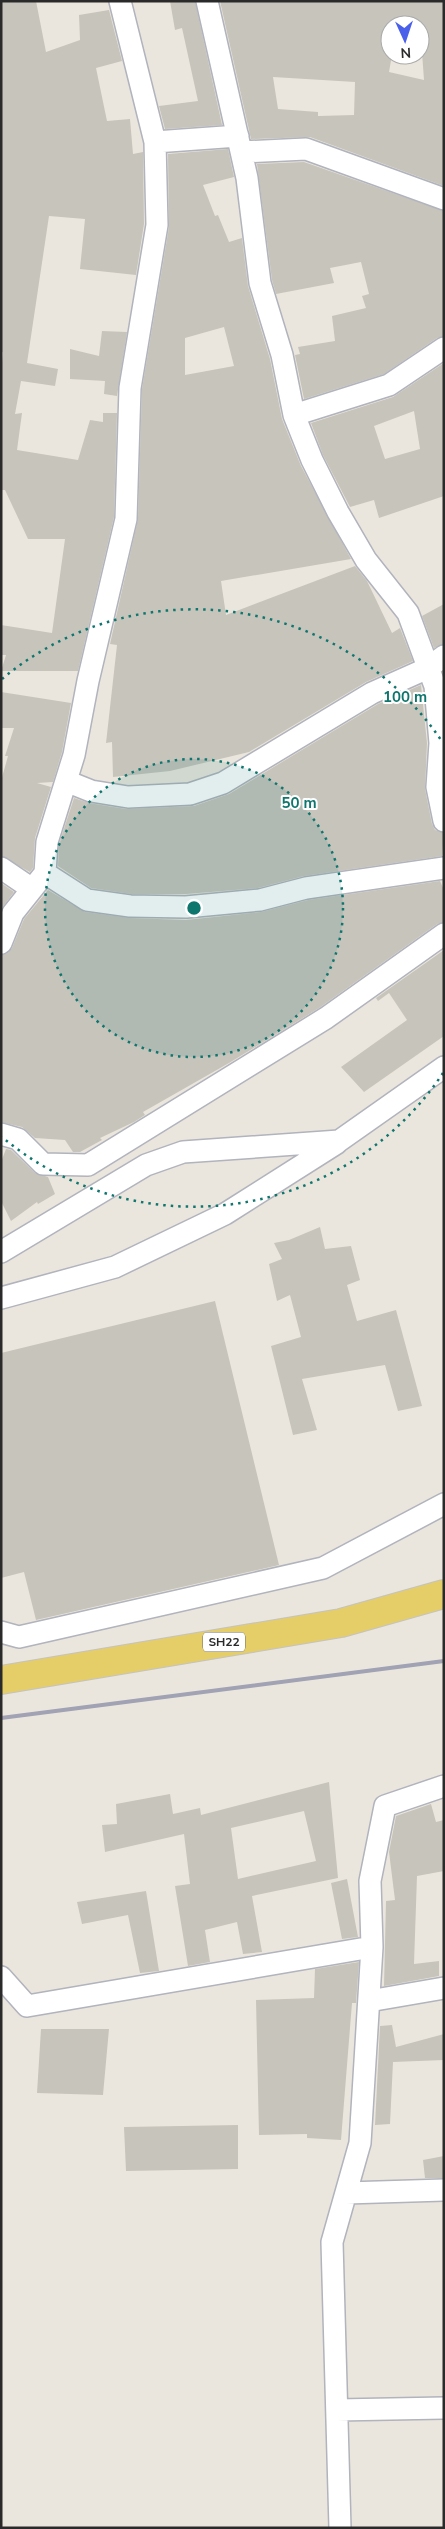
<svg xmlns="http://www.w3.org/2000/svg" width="445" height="2529" font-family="'Nunito Sans',sans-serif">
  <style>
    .building { fill: #c7c4bc; fill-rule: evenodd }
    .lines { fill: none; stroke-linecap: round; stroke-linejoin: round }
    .minor-casing { stroke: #b1b3bd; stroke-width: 24 }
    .major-casing { stroke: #c3c3c3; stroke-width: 30 }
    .minor { stroke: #fff; stroke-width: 21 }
    .major { stroke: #e5ce68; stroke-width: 28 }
    .rail { stroke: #a1a2b3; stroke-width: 4 }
    .ring { fill: none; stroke: #0f766e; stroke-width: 2.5; stroke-dasharray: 2.5 5 }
    .labels { text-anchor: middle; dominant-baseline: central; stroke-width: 4; stroke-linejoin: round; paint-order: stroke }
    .shield { fill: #fff; stroke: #6a6a6a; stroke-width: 1 }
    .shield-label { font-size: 12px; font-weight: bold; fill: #2a2a2a }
    .centre { fill: #0f766e; stroke: #fff; stroke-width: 2.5 }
    .ring-label { font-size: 15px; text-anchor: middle; font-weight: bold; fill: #0f766e; stroke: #fff; stroke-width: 4; stroke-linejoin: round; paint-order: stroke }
  </style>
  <rect width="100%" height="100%" fill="#ebe6dd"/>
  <path class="building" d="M 2,1 L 36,1 L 46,52 L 80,40 L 79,15 L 109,10 L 122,61 L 96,68 L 107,121 L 130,119 L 133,154 L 143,152 L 144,224 L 136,275 L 80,269 L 85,219 L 49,216 L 27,363 L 58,369 L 55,386 L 21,381 L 15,414 L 22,413 L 17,450 L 78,460 L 90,420 L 103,422 L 103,413 L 117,413 L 114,517 L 78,671 L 1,671 L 6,655 L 1,655 L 1,625 L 52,633 L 65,539 L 28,539 L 5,490 L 1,490 L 1,373 L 3,352 L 1,353 Z
    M 170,1 L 195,1 L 222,125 L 165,129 L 159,106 L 198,101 L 182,28 L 175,30 Z
    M 220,1 L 444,1 L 444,186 L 310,137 L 251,139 ZM 390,25 L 420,25 L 424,80 L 389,72 L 392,55 L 390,55 ZM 273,77 L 355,82 L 354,115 L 318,116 L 318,112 L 278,109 Z
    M 228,149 L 234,177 L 203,185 L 215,216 L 218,215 L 229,242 L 242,238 L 248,286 L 270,359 L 282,419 L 301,466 L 351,559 L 221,581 L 226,615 L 355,566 L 367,581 L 392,633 L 400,628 L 413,661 L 366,682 L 249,752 L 170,771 L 113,777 L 112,742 L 106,743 L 117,645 L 110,644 L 138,519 L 142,389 L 169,227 L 168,154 ZM 224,327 L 234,366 L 185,375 L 185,338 Z
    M 304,162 L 444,211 L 444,336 L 437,338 L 384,374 L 304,399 L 295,355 L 300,354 L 298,347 L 335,341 L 332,316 L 366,308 L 362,296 L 369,294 L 361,262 L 330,268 L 334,283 L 276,294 L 272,280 L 257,164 Z
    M 102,331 L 127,332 L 117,396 L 104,394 L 105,381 L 70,379 L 70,349 L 99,356 Z
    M 444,363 L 444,496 L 379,518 L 374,500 L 350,507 L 323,455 L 311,423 L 393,397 ZM 414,411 L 420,449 L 385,459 L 374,426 Z
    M 444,604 L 444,644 L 434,648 L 422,616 Z
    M 421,685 L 427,743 L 425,789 L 432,824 L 435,830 L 444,833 L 442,856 L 304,876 L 258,888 L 186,894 L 131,894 L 91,888 L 58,866 L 59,844 L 74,798 L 89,803 L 126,809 L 194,806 L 229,794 L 378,704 Z
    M 1,692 L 71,703 L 62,752 L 53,782 L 37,783 L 51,787 L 35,838 L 33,868 L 30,872 L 1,856 L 1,781 L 8,756 L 5,756 L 14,728 L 1,728 Z
    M 440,881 L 444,890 L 444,922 L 437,924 L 319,1008 L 229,1063 L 143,1112 L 145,1115 L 134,1122 L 100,1138 L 102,1140 L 80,1152 L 73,1152 L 65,1140 L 35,1138 L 22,1127 L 1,1122 L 1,955 L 8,953 L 12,948 L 24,919 L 48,890 L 85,912 L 130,918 L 186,920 L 261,912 L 308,900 Z
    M 1,883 L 14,892 L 1,909 Z
    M 444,950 L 444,1036 L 364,1092 L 341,1067 L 407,1020 L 389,993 L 378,1001 L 376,998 Z
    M 6,1149 L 11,1150 L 35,1173 L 48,1177 L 55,1194 L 38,1204 L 37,1202 L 11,1221 L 1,1201 L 1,1162 Z
    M 320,1227 L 325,1249 L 351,1246 L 360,1280 L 347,1285 L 357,1321 L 396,1310 L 422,1406 L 398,1411 L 385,1365 L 302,1379 L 317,1430 L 293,1435 L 271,1346 L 301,1337 L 290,1295 L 277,1301 L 269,1264 L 282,1259 L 274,1243 L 289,1240 Z
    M 215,1301 L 279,1565 L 36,1620 L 24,1572 L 1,1578 L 1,1353 Z
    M 329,1782 L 338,1878 L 252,1896 L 262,1952 L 243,1954 L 237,1922 L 205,1930 L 210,1962 L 188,1966 L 175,1886 L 190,1884 L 184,1834 L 105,1852 L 102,1825 L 117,1824 L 116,1804 L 170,1794 L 173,1814 L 200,1808 L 201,1815 ZM 304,1811 L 316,1861 L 238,1879 L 231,1828 Z
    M 431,1804 L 436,1822 L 444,1820 L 444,1871 L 417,1876 L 414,1964 L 439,1961 L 439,1976 L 384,1986 L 386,1901 L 395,1900 L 389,1852 L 396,1816 Z
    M 347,1879 L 358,1937 L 342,1939 L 331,1883 Z
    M 146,1891 L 159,1971 L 140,1973 L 128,1915 L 82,1924 L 77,1902 Z
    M 359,1962 L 356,2003 L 352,2003 L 341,2140 L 307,2138 L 307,2134 L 259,2135 L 256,2000 L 314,1998 L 315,1969 Z
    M 392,2025 L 396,2047 L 444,2034 L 444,2060 L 393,2062 L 390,2124 L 375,2125 L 380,2026 Z
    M 41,2029 L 109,2029 L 103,2095 L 37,2093 Z
    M 238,2125 L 238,2169 L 126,2171 L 124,2127 Z
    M 444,2156 L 444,2178 L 425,2178 L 423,2160 Z"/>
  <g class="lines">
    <g class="minor-casing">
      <path id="minor" d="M 120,1 L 155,142
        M 207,1 L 247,178 L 260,283 L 282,355 L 294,415 L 312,460 L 338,512 L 366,560 L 408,613 L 435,686 L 440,743 L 437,787 L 444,821
        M 238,136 L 155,142 L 157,225 L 130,388 L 126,519 L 88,681 L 74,755 L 47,842 L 45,873 L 87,900 L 130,906 L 186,907 L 260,900 L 306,888 L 444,868
        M 241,152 L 306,149 L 444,199
        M 294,415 L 389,385 L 444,348
        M 66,781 L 91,791 L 128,797 L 190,794 L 223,783 L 372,693 L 428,668 L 444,656
        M 1,868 L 32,889
        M 1,943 L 13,913 L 45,873
        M 1,1134 L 18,1139 L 43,1164 L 88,1165 L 326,1018 L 444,934
        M 1,1252 L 146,1165 L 183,1152 L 339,1141 L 444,1067
        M 1,1298 L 115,1267 L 225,1214 L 337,1143
        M 1,1632 L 19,1637 L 323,1568 L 444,1504
        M 1,1977 L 27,2006 L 372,1947
        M 369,2001 L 444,1988
        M 346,2193 L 444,2190
        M 337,2410 L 444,2408
        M 340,2528 L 332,2242 L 360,2143 L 372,1947 L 370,1881 L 385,1806 L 444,1786"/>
    </g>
    <g class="major-casing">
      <path id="major" d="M 1,1680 L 341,1623 L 444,1594"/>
    </g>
    <use href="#minor" class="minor"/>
    <use href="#major" class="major"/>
    <path class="rail" d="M 1,1718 L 444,1661"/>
  </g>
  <circle cx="194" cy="908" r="149" fill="#0f766e" fill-opacity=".12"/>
  <g class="ring">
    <circle cx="194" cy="908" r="149"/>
    <path d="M443 1073A299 299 0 0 1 2 1137M2 679A299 299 0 0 1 443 743"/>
  </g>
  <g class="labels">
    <rect class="shield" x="203" y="1632.5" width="42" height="19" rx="4"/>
    <g class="shield-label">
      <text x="224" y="1642">SH22</text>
    </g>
  </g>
  <circle cx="194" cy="908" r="8" class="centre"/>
  <g class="ring-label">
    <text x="405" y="702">100 m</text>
    <text x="299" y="808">50 m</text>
  </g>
  <rect width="445" height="2529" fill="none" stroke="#2a2a2a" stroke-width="5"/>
  <g transform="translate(405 40) rotate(177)"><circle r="24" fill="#ffffff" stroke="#aaaaaa"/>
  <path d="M0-4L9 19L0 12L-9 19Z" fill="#4a60eb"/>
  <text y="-8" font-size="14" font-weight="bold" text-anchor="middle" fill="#2a2a2a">N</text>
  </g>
</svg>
